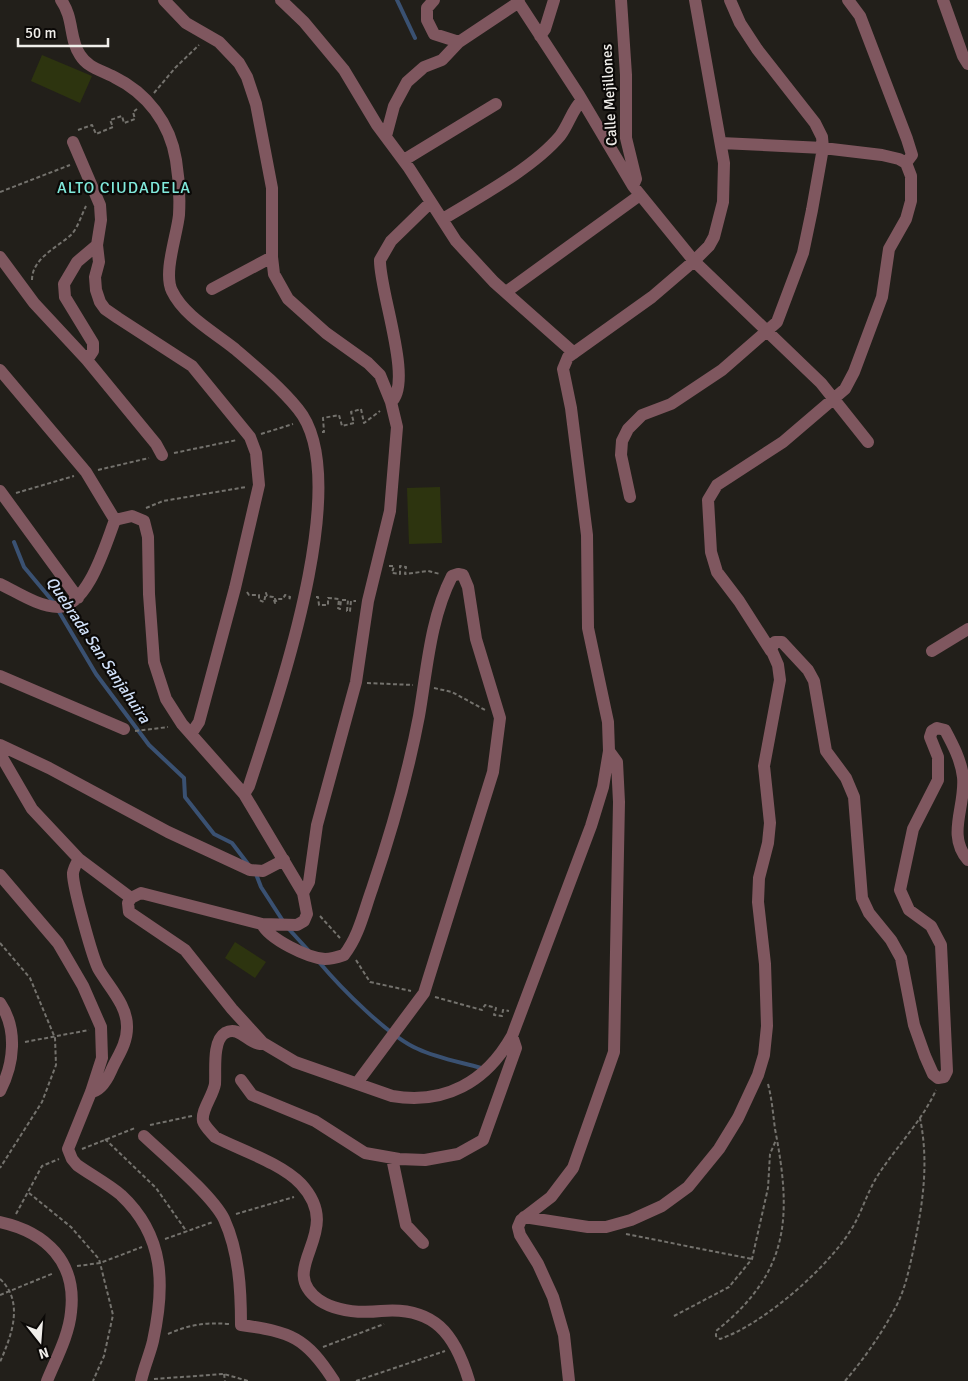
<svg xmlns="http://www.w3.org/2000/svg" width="968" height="1381" font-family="Signika,sans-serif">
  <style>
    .green { fill: #2d340f }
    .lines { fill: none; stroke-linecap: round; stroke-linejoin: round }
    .stream { stroke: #3a5172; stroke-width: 4 }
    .path { stroke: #74726d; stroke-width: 2; stroke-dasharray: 4 2.5; stroke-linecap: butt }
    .street { stroke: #7f575f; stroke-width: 12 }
    .labels { text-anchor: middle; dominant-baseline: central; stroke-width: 4.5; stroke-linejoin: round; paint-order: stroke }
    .street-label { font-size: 15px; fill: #f0eeea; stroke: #0b0907 }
    .neighbourhood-label { font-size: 16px; letter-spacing: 1px; fill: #80e9db; stroke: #0b0907 }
    .water-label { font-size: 16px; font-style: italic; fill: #d1e1f9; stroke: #0b0907 }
  </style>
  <rect width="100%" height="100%" fill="#221f1a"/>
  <path class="green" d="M 42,55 L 92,76 L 80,103 L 31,81 Z
    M 440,487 L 442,543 L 409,544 L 407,488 Z
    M 235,942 L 266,962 L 255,978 L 225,958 Z"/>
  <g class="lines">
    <path class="stream" d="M 397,0 L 415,38
      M 14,542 L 24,567 L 55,604
      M 58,610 L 96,674 L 149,745 L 184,778 L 185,797 L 214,834 L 232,843 L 248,864
      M 256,874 L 261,887 L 283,921
      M 287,927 L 308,950
      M 319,962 C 340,987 389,1037 418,1049 C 437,1058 460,1062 481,1068"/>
    <path class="path" d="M 154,93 L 175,68 L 199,45
      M 78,130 L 92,125 L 96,134 L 113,127 L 110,120 L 122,116 L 124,123 L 135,119 L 133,112 L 137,109
      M 0,192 L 70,165
      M 32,280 C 32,258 58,247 72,234 C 78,227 82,214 86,206
      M 322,432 L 324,432 L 323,418 L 339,415 L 342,426 L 354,423 L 351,412 L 361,409 L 364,423 L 380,411
      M 261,434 L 293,424
      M 174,453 L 237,440
      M 98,470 L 149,458
      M 16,493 L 74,476
      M 146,508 L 163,501 L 246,487
      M 389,566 L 394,566 L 392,573 L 400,574 L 400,566 L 406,567 L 405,574 L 428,571 L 440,574
      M 247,592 L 249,595 L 259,595 L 259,600 L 264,602 L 266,593 L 267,596 L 273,597 L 275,603 L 277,603 L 275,599 L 283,599 L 285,595 L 290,597 L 289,601
      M 316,597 L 318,597 L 319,605 L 328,605 L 328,598 L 339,599 L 338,608 L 340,609 L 341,600 L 348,600 L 347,611 L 350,611 L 351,601 L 356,601
      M 367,683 L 413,685
      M 434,688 L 452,692 L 485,710
      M 135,731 L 168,727
      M 320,916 L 340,938
      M 0,943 L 30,978 L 55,1038 L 56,1065 L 42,1102 L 0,1168
      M 356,960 L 370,982 L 411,991
      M 435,997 L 482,1010 L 485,1005 L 496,1008 L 494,1015 L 502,1016 L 503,1010 L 509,1011
      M 25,1042 L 89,1030
      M 768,1084 C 772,1099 773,1114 775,1129 C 792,1217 790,1272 716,1331 L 716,1336 L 720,1339 C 764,1324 832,1265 855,1223 C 863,1208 868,1191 878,1175 C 897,1146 922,1121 936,1090
      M 150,1125 L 192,1116
      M 105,1139 L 156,1188 L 187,1232
      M 82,1149 L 135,1128
      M 29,1193 L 71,1227 L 99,1259 L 113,1315 L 104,1356 L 93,1381
      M 16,1214 L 42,1166 L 59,1159
      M 236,1214 L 294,1197
      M 626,1234 L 752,1259
      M 165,1239 L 213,1222
      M 77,1266 L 100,1263 L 142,1247
      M 0,1279 C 25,1302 11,1337 0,1362
      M 0,1295 L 54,1273
      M 674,1316 L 729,1287 L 752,1259 L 768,1188 L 770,1154 L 776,1140
      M 168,1334 C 188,1325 206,1322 229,1324
      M 323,1347 L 384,1324
      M 224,1374 L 225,1381
      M 154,1379 L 224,1374 L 248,1381
      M 356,1381 L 445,1351
      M 845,1381 C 863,1360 880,1336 893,1312 C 905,1292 909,1269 914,1247 C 923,1202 929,1163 920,1118"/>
    <path class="street" d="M 61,0 C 74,18 69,39 80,55 C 88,68 101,70 114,77 C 147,93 170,123 176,160 C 179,178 180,197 179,215 C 177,235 163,273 172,291 C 184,316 214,332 235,349 C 256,367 280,387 298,409 C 356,479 275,705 249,786 L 244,794
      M 164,0 L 186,23 L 219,42 L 239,63 L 247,77 L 256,104 L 272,188 L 272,257 L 274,274 L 288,299 L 326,333 L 368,363 L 380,375 L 391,402 L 397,427 L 390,511 L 368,601 L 356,682 L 317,825 L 309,882 L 303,893
      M 281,0 L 304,22 L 344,70 L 377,125 L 409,168 L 456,241 L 494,282 L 574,353
      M 434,0 L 427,8 L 427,20 L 434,34 L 459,42
      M 517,0 L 579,95 L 633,186 L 694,261 L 821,383 L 868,442
      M 621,0 L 626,75 L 626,138 L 636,179 L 633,186
      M 848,0 L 860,16 L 907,139 L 912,155 L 906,163
      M 943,0 L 963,56 L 968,64
      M 540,36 L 545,29 L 554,0
      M 386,136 L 394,106 L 407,82 L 424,67 L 442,60 L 459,42 L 519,2
      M 73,142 L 100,205 L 101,220 L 97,245 L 99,262 L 95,277 L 96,290 L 100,302 L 105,309 L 118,318 L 192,366 L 250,437 L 256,453 L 259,485 L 235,588 L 199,722 L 191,734
      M 721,143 L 823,148 L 882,155 L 899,159 L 906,163 L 911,176 L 911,201 L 906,219 L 889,249 L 882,297 L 854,372 L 845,389 L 783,442 L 717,485 L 708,500 L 711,552 L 717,572 L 739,601 L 771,651
      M 404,160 L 496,104
      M 443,219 C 479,197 533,168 560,136 C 569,124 572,110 582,100
      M 0,257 L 34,303 L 87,360 L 156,444 L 162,455
      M 212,289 L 272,257
      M 506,292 L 640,195
      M 87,360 L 93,351 L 93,343 L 65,297 L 64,284 L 77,262 L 97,245
      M 0,370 L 86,472 L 115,520
      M 391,402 C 414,383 379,290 380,260 L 391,241 L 430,203
      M 0,491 L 78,598
      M 630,497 L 621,455 L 622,441 L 628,429 L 642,415 L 671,404 L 722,370 L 777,322 L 803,253 L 812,210 L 823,148 L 822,137 L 815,123 L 757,49 L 740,23 L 730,0
      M 0,584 C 17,592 39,607 58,607 C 88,607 106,543 115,520 L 132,516 L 144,521 L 148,537 L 149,594 L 154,662 L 166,699 L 182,724 L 244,794 L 303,893 L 307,914 L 304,921 L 297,925 L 262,924 L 141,893 L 131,898 L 128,903 L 129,912 L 185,950 L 232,1009 L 263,1043 L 295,1062 L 392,1096 C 445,1105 486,1082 512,1036 L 591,826 L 603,787 L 609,751 L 608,722 L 588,628 L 587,535 L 571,408 L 563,369 L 568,357 L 652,297 L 694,261 L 709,246 L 714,237 L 723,202 L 724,163 L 695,0
      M 932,651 L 968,629
      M 0,676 L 124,729
      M 0,745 L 49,768 L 168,832 L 250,870 L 263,871 L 284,860
      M 0,754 L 32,809 L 79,859 L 131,898
      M 79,859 C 76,864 74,867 73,873 C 72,884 93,960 99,970 C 109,987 128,1006 127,1028 C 127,1044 117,1057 111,1071 C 107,1080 101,1091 91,1092
      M 0,875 L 58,943 L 83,986 L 101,1027 L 102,1058 L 91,1092 L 68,1149 L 72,1159 L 77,1165 C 91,1175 108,1184 121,1195 C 165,1236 165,1286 153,1341 C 150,1354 144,1367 141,1381
      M 262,924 C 269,939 308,958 325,959 C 332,959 338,957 344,955 C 359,936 364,911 372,889 C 391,833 408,774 419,716 C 427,670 430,619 452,576 L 458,574 L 463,575 L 468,587 L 476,639 L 500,718 L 493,772 L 424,993 L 357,1083
      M 0,1003 C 18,1029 14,1064 0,1091
      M 260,1044 C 248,1043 239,1025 225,1033 C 212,1041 216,1071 215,1084 C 213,1096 201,1110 203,1121 C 205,1127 211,1132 215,1137 C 240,1150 281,1163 301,1184 C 347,1234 274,1267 319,1300 C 337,1312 361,1313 381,1311 C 434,1306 455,1334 469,1381
      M 241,1080 L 252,1095 L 315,1121 L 365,1153 L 399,1159 L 425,1160 L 458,1154 L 483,1140 L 516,1048 L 512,1036
      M 144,1136 C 165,1156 212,1195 224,1219 C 239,1252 241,1289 241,1325 C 291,1332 306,1337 334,1381
      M 392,1158 L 406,1225 L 423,1243
      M 524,1217 L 588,1227 L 606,1227 L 631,1220 L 662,1206 L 688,1187 L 719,1149 L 738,1118 L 758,1075 L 764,1055 L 767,1026 L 765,964 L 758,902 L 759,878 L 768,843 L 770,823 L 764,766 L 780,680 L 778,665 L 771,649 L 775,642 L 782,642 L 808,670 L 814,681 L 826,751 L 846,778 L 854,797 L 862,898 L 869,913 L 891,940 L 901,958 L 914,1025 L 925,1056 L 933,1074 L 938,1078 L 944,1077 L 947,1071 L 941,945 L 931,926 L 909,910 L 900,890 L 913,829 L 938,780 L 938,757 L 930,737 L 932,731 L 937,728 L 945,730 C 953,745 961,760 963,777 C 966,806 946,835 968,860
      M 0,1222 C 46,1232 77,1262 71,1312 C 69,1335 56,1359 47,1381
      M 569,1381 L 564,1335 L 553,1297 L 538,1264 L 520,1235 L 518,1227 L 521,1220 L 551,1197 L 573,1168 L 614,1052 L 619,802 L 617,762 L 609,751"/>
  </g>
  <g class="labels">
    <g class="street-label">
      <text transform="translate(609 95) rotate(-93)">Calle Mejillones</text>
    </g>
    <g class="neighbourhood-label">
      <text x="124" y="188">ALTO CIUDADELA</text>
    </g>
    <g class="water-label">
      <text transform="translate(98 650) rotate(56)">Quebrada San Sanjahuira</text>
    </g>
  </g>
  <g transform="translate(40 1341) rotate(163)" stroke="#0b0907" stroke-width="4" paint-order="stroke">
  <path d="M0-4L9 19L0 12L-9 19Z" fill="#f0eeea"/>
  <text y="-8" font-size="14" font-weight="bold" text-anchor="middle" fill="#f0eeea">N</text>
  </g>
  <path d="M18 38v8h90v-8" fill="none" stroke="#f0eeea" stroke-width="2.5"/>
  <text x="25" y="38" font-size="15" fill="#f0eeea" stroke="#0b0907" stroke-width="4" paint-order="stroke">50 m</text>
</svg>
